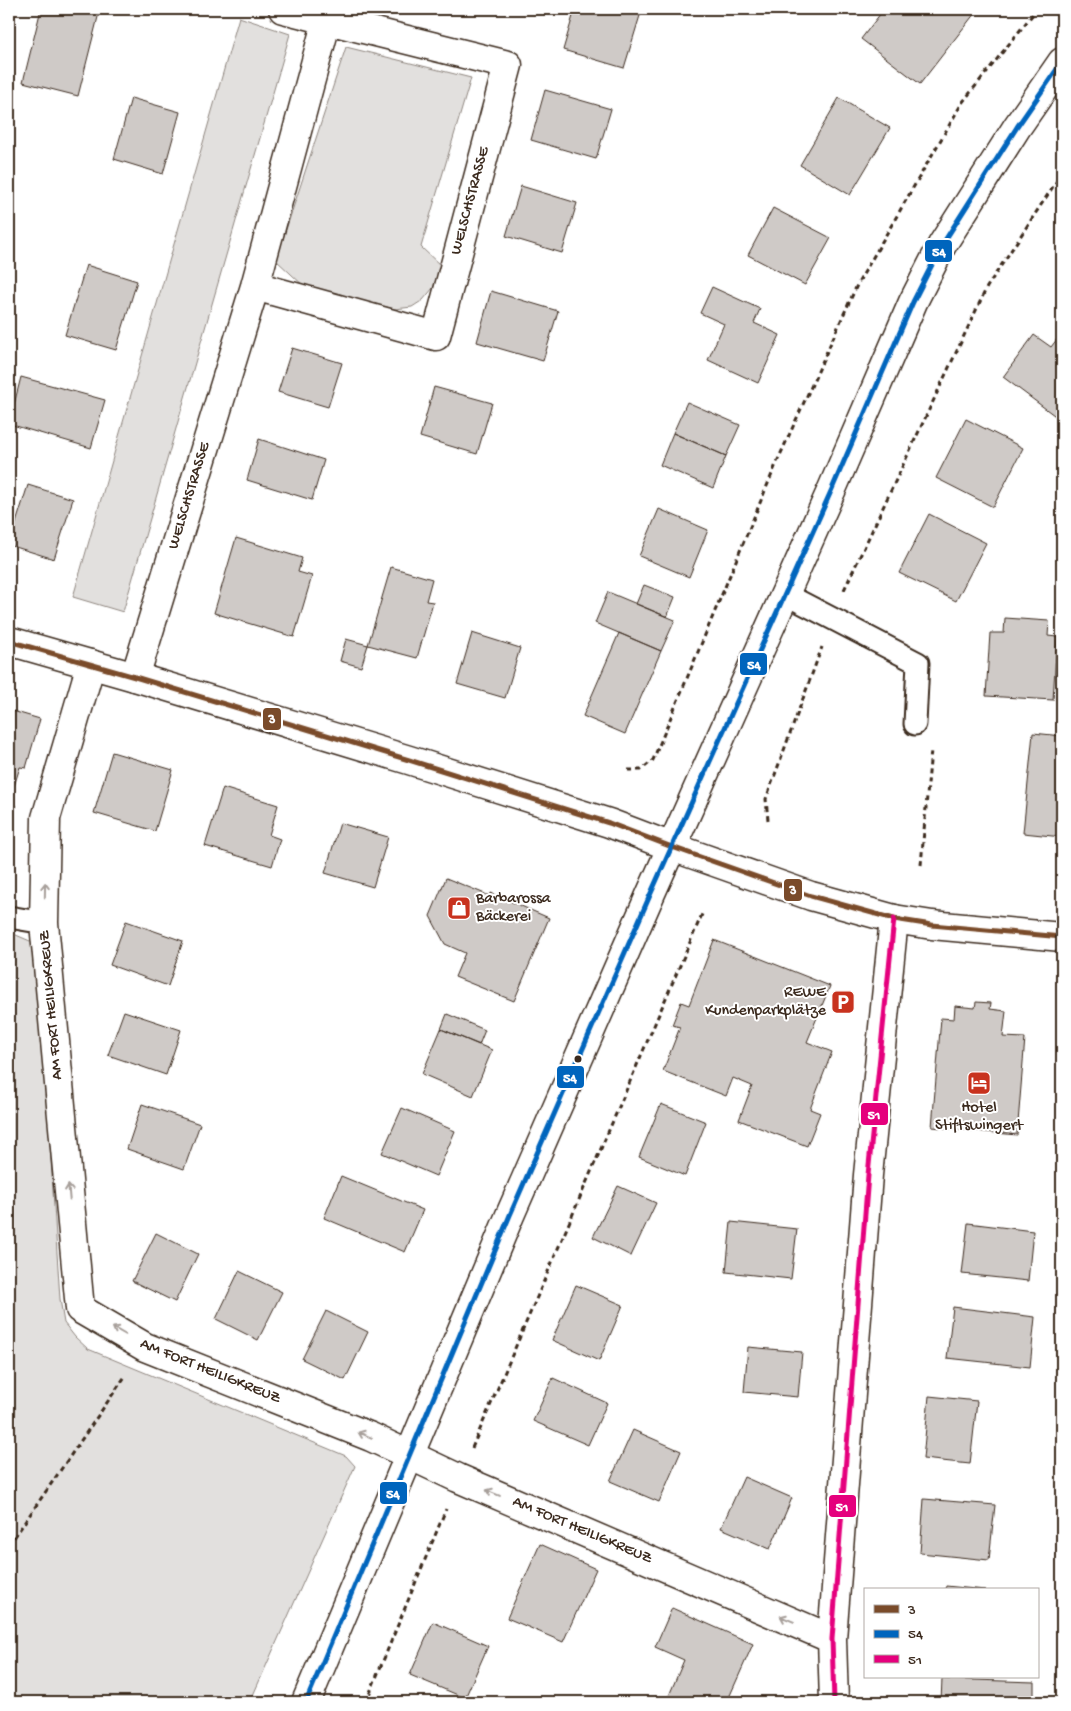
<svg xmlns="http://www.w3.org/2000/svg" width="1071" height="1711" font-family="'Gochi Hand',sans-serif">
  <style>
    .green { fill: #e2e0de; stroke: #8e857e }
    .building { fill: #cfcac7; stroke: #3b2a1e }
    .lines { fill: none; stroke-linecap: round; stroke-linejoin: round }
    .lane-casing { stroke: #3b2a1e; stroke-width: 25 }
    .street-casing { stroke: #3b2a1e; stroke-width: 31 }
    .secondary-casing { stroke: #3b2a1e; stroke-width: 31 }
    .path { stroke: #3b2a1e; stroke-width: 3; stroke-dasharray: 5 4; stroke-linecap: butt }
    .lane { stroke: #fff; stroke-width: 21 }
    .street { stroke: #fff; stroke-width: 28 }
    .secondary { stroke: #fff; stroke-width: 28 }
    .bus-1-casing { stroke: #fff; stroke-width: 9 }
    .bus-2-casing { stroke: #fff; stroke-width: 9 }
    .bus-3-casing { stroke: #fff; stroke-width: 9 }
    .bus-1 { stroke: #7a4b2a; stroke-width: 5 }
    .bus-2 { stroke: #0065bd; stroke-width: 5 }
    .bus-3 { stroke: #e5007d; stroke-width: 5 }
    .oneway { stroke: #a79f9a }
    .bus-dot { fill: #3b2a1e; stroke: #fff; stroke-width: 2 }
    .labels { text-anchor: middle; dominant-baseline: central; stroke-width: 4; stroke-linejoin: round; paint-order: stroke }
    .street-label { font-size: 16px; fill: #3b2a1e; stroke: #fff }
    .poi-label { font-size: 16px; fill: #3b2a1e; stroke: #fff; text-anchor: start }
    .line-badge { stroke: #fff; stroke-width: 2 }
    .badge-label { font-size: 14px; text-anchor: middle; font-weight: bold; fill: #fff }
  </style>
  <rect width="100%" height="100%" fill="#fff"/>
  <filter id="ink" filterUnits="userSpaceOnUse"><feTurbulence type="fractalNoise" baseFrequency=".02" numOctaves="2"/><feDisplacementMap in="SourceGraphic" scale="10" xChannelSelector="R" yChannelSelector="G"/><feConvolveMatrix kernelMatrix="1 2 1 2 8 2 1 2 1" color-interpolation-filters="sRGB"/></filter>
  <g filter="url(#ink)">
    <path class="green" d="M 239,17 L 290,34 L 123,612 L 73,597 Z
      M 346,47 L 471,78 L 421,247 L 441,266 L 433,288 L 423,300 L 412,307 L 395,309 L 306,288 L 276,260 Z
      M 9,932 L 37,944 L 60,1299 L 64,1323 L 75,1337 L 88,1349 L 346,1456 L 355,1466 L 250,1702 L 9,1702 Z"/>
    <path class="building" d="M 41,9 L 100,9 L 78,96 L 23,82 Z
      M 575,9 L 642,9 L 624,68 L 563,50 Z
      M 884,9 L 969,9 L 975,13 L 920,84 L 861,39 Z
      M 545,90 L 611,109 L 596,159 L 531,140 Z
      M 131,98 L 180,112 L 163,174 L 114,159 Z
      M 839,98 L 890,128 L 850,195 L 800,165 Z
      M 521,186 L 577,203 L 562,253 L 506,236 Z
      M 773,208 L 831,238 L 805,285 L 748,255 Z
      M 86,265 L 137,281 L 116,350 L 65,335 Z
      M 712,287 L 760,309 L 754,323 L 780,335 L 758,383 L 708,360 L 724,324 L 700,313 Z
      M 491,291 L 558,311 L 543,361 L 477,342 Z
      M 1061,334 L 1062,335 L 1062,421 L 1003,377 L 1034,335 L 1051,347 Z
      M 292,348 L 342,363 L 328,407 L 278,392 Z
      M 21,377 L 105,400 L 91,448 L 9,424 Z
      M 434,387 L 492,403 L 477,454 L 420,437 Z
      M 687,402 L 740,425 L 726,456 L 673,433 Z
      M 966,419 L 1023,448 L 993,507 L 936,478 Z
      M 673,433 L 726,456 L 713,488 L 660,465 Z
      M 259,439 L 324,460 L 312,500 L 247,480 Z
      M 28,485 L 73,499 L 54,559 L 9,545 Z
      M 659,509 L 708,530 L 689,577 L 639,556 Z
      M 929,514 L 986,543 L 956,601 L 899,573 Z
      M 236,538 L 302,558 L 298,572 L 312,576 L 294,637 L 214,613 Z
      M 391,567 L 432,579 L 426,601 L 433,602 L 417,658 L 368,645 Z
      M 644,585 L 675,597 L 667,617 L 636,604 Z
      M 608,592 L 675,620 L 661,651 L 595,623 Z
      M 1005,618 L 1049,621 L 1048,636 L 1057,637 L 1053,700 L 986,696 L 990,633 L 1004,633 Z
      M 472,633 L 520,648 L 505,698 L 457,684 Z
      M 619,633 L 661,651 L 625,734 L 583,716 Z
      M 346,639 L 368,645 L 361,667 L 340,661 Z
      M 9,710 L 40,719 L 26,768 L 20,767 L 14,786 L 9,785 Z
      M 1033,733 L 1062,736 L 1062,837 L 1023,833 Z
      M 112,752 L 173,770 L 155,831 L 94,813 Z
      M 223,788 L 278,805 L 269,835 L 280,839 L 272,866 L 205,846 Z
      M 9,804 L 16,806 L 9,834 Z
      M 340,823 L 388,837 L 373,887 L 325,873 Z
      M 446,878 L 490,896 L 491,893 L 549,918 L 514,1001 L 455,977 L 465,953 L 445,944 L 430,916 Z
      M 126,921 L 183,941 L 168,986 L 110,965 Z
      M 714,940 L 830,986 L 807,1042 L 832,1052 L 810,1109 L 820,1113 L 807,1146 L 739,1120 L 752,1086 L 733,1078 L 726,1096 L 663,1071 L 680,1027 L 672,1025 L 679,1007 L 681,1002 L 689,1005 Z
      M 976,1002 L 991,1003 L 990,1009 L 1006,1011 L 1003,1037 L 1025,1038 L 1017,1135 L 932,1127 L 941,1018 L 954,1019 L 955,1006 L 975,1008 Z
      M 124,1011 L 181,1030 L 166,1075 L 108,1055 Z
      M 447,1014 L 485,1030 L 479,1045 L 441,1029 Z
      M 441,1029 L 492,1050 L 473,1096 L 422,1074 Z
      M 142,1104 L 200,1124 L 184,1169 L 127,1149 Z
      M 661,1104 L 706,1122 L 685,1176 L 639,1157 Z
      M 402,1108 L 455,1131 L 436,1176 L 382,1153 Z
      M 341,1176 L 423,1210 L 405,1252 L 324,1218 Z
      M 618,1186 L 656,1203 L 631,1256 L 593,1237 Z
      M 731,1222 L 797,1229 L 791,1279 L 726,1272 Z
      M 968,1223 L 1033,1231 L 1028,1281 L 962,1274 Z
      M 156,1233 L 198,1254 L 175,1302 L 132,1281 Z
      M 239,1271 L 282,1292 L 258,1340 L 216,1319 Z
      M 576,1285 L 623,1305 L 599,1361 L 552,1340 Z
      M 953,1307 L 1035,1317 L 1030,1367 L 947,1358 Z
      M 326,1311 L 368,1332 L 345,1380 L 302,1359 Z
      M 748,1347 L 802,1352 L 798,1397 L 744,1392 Z
      M 553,1378 L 607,1403 L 588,1445 L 533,1421 Z
      M 929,1396 L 977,1401 L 970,1464 L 923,1459 Z
      M 633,1430 L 681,1451 L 659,1502 L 610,1481 Z
      M 744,1477 L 792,1498 L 770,1549 L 721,1528 Z
      M 924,1499 L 995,1505 L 989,1560 L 920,1553 Z
      M 540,1544 L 596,1569 L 563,1642 L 507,1618 Z
      M 946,1586 L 985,1590 L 945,1590 Z
      M 672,1608 L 753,1644 L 727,1702 L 677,1702 L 668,1698 L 684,1660 L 655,1647 Z
      M 433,1622 L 488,1646 L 465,1698 L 410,1675 Z
      M 942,1679 L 1034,1682 L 1034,1702 L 941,1702 Z"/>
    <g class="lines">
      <g class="lane-casing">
        <path id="lane" d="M 785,594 L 918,663 L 915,724
          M 9,917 L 44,923"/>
      </g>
      <g class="street-casing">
        <path id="street" d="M 255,286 L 436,336 L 508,65 L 283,9
          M 91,664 L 46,818 L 44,923 L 80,1309 L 145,1347 L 371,1437 L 458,1478 L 832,1639
          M 135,677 L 255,286 L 330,9
          M 834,1702 L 832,1639 L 868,1175 L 894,919"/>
      </g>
      <g class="secondary-casing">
        <path id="secondary" d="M 9,641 L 135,677 L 409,760 L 609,823 L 672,847 L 811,896 L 894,919 L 932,925 L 1062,937
          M 306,1702 L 510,1215 L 651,893 L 832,489 L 913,302 L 942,245 L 1017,127 L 1062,62"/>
      </g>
      <path class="path" d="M 844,590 L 987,287 L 1062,173
        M 628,770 L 641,770 L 653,760 L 777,462 L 857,285 L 962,103 L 1037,9
        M 768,820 L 766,799 L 822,647
        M 921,865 L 931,750
        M 9,973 L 12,964
        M 472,1448 L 703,912
        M 9,1545 L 126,1375
        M 366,1702 L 446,1509"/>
      <use href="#lane" class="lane"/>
      <use href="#street" class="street"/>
      <use href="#secondary" class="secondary"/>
      <g class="bus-1-casing">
        <path id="bus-1" d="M 9,641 L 135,677 L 409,760 L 609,823 L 672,847 L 811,896 L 894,919 L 932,925 L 1062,937"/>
      </g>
      <g class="bus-2-casing">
        <path id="bus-2" d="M 306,1702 L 510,1215 L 651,893 L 832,489 L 913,302 L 942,245 L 1017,127 L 1062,62"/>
      </g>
      <g class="bus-3-casing">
        <path id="bus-3" d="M 834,1702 L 832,1639 L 868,1175 L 894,919"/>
      </g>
      <use href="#bus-1" class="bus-1"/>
      <use href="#bus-2" class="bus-2"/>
      <use href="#bus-3" class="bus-3"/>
    </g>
    <defs><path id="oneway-shaft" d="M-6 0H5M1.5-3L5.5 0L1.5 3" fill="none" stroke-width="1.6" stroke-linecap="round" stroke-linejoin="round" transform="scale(1.25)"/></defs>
    <g class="oneway">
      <use href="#oneway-shaft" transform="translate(45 890) rotate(-89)"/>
      <use href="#oneway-shaft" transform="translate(69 1192) rotate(-95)"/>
      <use href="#oneway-shaft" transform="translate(119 1331) rotate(-150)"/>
      <use href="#oneway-shaft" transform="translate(365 1435) rotate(-158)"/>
      <use href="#oneway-shaft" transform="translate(493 1493) rotate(-157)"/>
      <use href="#oneway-shaft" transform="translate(787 1619) rotate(-157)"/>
    </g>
  </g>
  <defs>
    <g id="shop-square" transform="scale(1.25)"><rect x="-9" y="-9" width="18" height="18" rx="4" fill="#c8321e" stroke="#fff"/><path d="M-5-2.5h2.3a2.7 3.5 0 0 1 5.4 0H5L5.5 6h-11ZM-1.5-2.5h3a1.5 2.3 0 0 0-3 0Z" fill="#fff"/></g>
    <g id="parking-square" transform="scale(1.25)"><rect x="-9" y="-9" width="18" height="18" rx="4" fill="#c8321e" stroke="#fff"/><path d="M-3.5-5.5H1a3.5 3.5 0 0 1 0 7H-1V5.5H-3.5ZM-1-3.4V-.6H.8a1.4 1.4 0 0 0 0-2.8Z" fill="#fff"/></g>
    <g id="hotel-square" transform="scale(1.25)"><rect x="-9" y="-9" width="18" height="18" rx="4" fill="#c8321e" stroke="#fff"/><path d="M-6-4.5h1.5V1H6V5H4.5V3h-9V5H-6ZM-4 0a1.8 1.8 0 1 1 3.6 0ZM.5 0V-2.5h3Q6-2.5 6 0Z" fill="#fff"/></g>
  </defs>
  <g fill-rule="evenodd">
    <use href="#shop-square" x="459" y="908"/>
    <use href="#parking-square" x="843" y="1002"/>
    <use href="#hotel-square" x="979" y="1083"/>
  </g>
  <circle class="bus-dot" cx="578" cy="1059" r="4.5"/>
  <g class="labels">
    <g class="street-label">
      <text transform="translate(471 201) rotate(-75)">WELSCHSTRASSE</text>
      <text transform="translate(190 496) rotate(-73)">WELSCHSTRASSE</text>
      <text transform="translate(52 1005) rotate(-95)">AM FORT HEILIGKREUZ</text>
      <text transform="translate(210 1372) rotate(22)">AM FORT HEILIGKREUZ</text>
      <text transform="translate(582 1531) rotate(23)">AM FORT HEILIGKREUZ</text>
    </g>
    <g class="poi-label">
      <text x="476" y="899">Barbarossa<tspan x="476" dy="18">Bäckerei</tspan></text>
      <text x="826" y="993" text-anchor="end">REWE<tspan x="826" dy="18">Kundenparkplätze</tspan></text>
      <text x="979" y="1108" text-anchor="middle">Hotel<tspan x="979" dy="18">Stiftswingert</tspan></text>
    </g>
  </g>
  <g class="line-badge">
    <rect x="924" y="239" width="29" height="24" rx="5" fill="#0065bd"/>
    <rect x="739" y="652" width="29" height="24" rx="5" fill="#0065bd"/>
    <rect x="262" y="707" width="20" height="24" rx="5" fill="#7a4b2a"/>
    <rect x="783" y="878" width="20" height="24" rx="5" fill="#7a4b2a"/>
    <rect x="556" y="1065" width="29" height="24" rx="5" fill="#0065bd"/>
    <rect x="860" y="1102" width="29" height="24" rx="5" fill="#e5007d"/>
    <rect x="379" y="1481" width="29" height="24" rx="5" fill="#0065bd"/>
    <rect x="828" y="1494" width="29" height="24" rx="5" fill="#e5007d"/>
  </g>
  <g class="badge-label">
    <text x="939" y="256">54</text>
    <text x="754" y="669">54</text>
    <text x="272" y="723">3</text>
    <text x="793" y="894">3</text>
    <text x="570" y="1082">54</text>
    <text x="874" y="1119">51</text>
    <text x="393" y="1498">54</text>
    <text x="842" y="1511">51</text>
  </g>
  <rect width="1071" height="1711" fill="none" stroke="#fff" stroke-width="30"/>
  <rect x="15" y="15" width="1041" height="1681" fill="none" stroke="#3b2a1e" stroke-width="2" filter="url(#ink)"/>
  <rect x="864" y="1588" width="175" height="90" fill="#ffffff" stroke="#b1aaa5"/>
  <rect x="874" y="1605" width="25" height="8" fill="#7a4b2a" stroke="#b1aaa5"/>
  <text x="908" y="1614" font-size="15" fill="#3b2a1e">3</text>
  <rect x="874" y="1630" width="25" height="8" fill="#0065bd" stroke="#b1aaa5"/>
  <text x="908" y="1638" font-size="15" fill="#3b2a1e">54</text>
  <rect x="874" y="1655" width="25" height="8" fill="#e5007d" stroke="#b1aaa5"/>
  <text x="908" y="1664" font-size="15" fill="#3b2a1e">51</text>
</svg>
